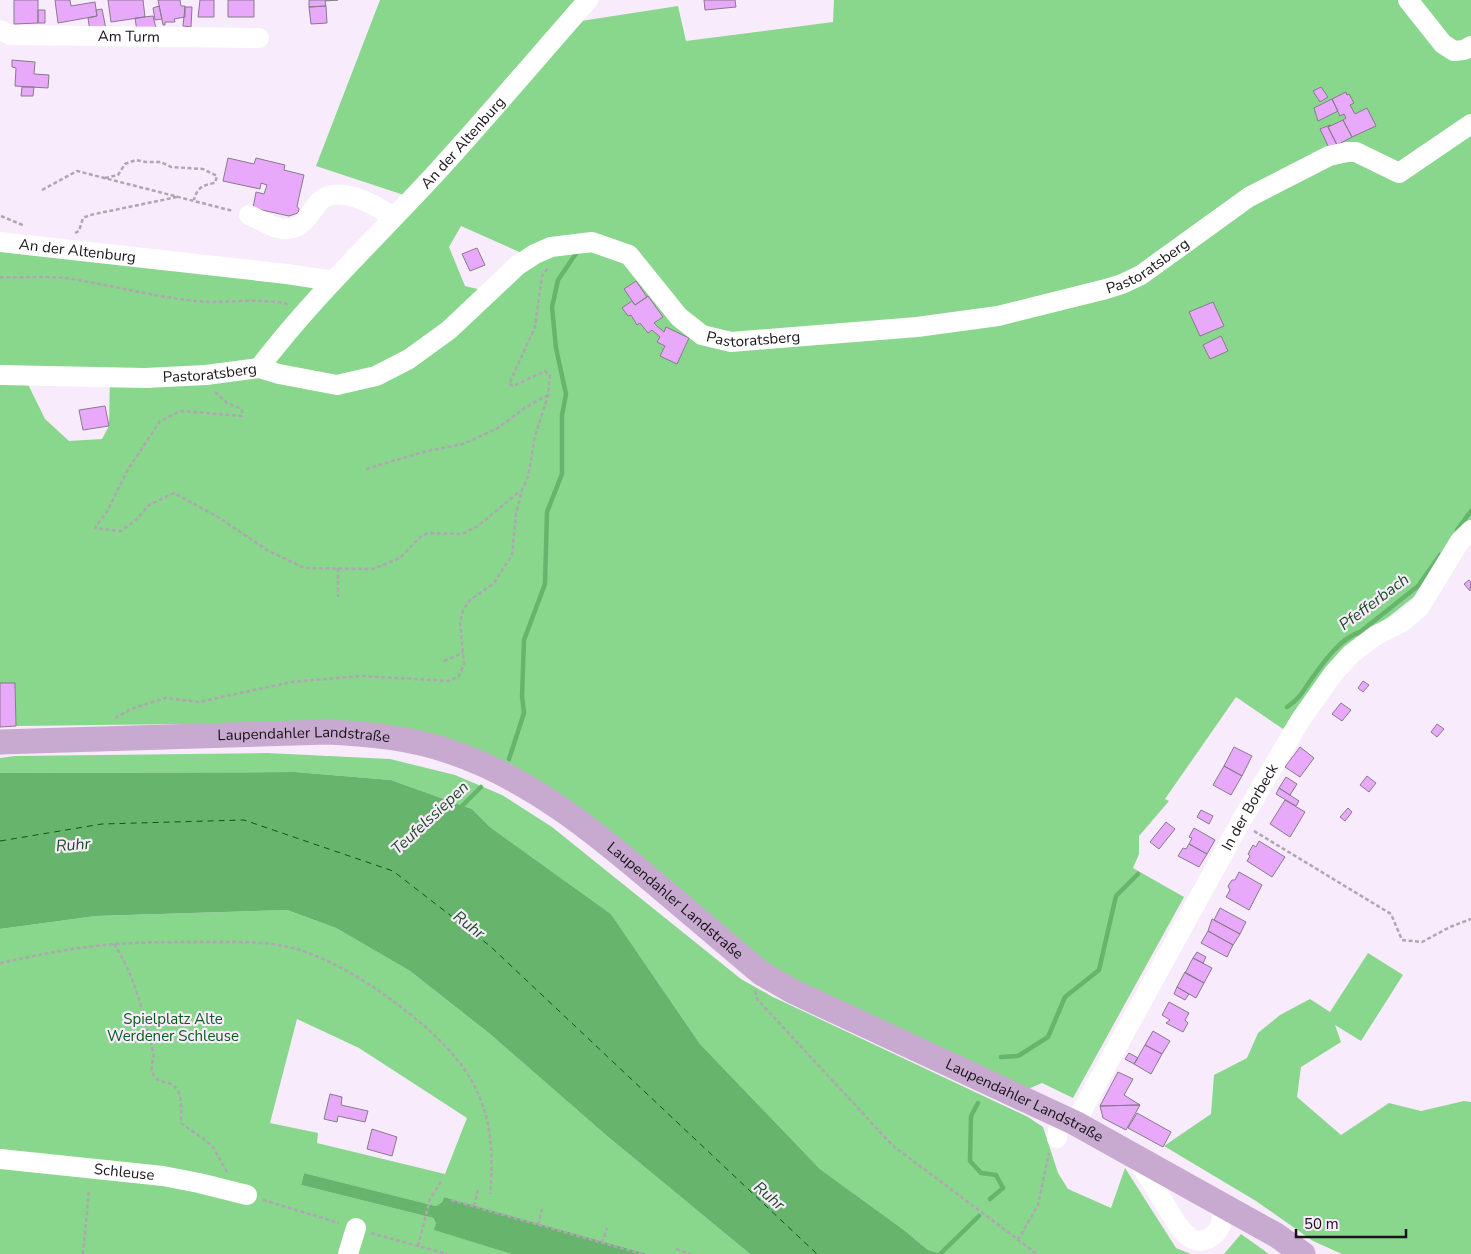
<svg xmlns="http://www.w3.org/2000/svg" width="1471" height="1254" font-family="'Nunito Sans',sans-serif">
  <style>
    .green { fill: #89d68d; fill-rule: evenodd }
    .water { fill: #67b56c }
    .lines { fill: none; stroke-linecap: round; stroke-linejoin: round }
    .stream { stroke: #67b56c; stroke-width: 4.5 }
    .ferry { stroke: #194f1f; stroke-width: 1; stroke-dasharray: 6 5; stroke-linecap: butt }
    .building { fill: #e9a9fa; stroke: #877b8b }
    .path { stroke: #b0a6b3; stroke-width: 2.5; stroke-dasharray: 4 2.5; stroke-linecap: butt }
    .minor { stroke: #fff; stroke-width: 20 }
    .major { stroke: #c8aad0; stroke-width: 25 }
    .labels { text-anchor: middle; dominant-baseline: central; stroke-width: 4.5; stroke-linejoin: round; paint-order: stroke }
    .street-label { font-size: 15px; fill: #181419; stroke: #f8ebfc }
    .park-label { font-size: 15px; fill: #035d18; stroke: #f8ebfc }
    .water-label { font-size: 16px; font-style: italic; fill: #194f1f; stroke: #f8ebfc }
  </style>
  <rect width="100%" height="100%" fill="#f8ebfc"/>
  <path class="green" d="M 380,0 L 582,0 L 407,196 L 316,166 Z
    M 834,0 L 1471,0 L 1471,519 L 1454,540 L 1415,596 L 1348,649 L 1283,729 L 1236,697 L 1165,799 L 1169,801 L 1139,836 L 1139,854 L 1133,868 L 1184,897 L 1073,1098 L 1042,1083 L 1026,1090 L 798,986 L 476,752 L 184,724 L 16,726 L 15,683 L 0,683 L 0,245 L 327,279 L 581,21 L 678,6 L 686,41 L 833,22 ZM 461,226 L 524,254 L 494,293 L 465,286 L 449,247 ZM 22,372 L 110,372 L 109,426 L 102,439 L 69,441 L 45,419 Z
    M 267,753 L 390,759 L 455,775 L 502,795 L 552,827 L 741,979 L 773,997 L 1028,1117 L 1043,1127 L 1058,1173 L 1068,1189 L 1111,1208 L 1125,1168 L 1176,1248 L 1191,1254 L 942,1254 L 928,1250 L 904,1230 L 820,1169 L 700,1044 L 611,914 L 490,827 L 472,809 L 391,780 L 295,772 L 0,773 L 0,758 L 15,756 Z
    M 287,910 L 336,928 L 410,971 L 490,1034 L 607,1136 L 750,1254 L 648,1254 L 444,1197 L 442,1202 L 436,1206 L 304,1173 L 301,1185 L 433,1218 L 436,1223 L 435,1230 L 511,1254 L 0,1254 L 0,929 L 96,916 ZM 297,1019 L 359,1048 L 467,1118 L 445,1174 L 317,1143 L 318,1133 L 270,1123 Z
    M 1368,953 L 1403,975 L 1361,1041 L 1335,1025 L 1341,1042 L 1301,1067 L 1297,1097 L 1341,1135 L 1389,1103 L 1421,1111 L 1464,1101 L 1471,1102 L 1471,1254 L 1342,1254 L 1313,1241 L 1256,1201 L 1164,1146 L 1211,1114 L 1214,1075 L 1247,1058 L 1258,1033 L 1280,1015 L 1310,999 L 1330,1012 Z
    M 1241,1234 L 1269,1254 L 1224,1254 Z"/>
  <path class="water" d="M 295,772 L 391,780 L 472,809 L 490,827 L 611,914 L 700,1044 L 820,1169 L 904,1230 L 928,1250 L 942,1254 L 750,1254 L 607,1136 L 490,1034 L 410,971 L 336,928 L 287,910 L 96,916 L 0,929 L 0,773 Z
    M 304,1173 L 436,1206 L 442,1202 L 444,1197 L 648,1254 L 511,1254 L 434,1230 L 436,1223 L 433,1218 L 301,1185 Z"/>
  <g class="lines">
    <path class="stream" d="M 1457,530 L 1471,511
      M 1287,707 C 1299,699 1302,693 1310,681 C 1323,663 1339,639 1360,632 L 1418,586 L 1440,555
      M 509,759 L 524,713 L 522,696 L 524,640 L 545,584 L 547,512 L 562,474 L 562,415 L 566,394 L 556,348 L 552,307 L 558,280 L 579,249
      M 459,809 L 481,787
      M 1001,1057 L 1018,1056 L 1048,1037 L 1065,997 L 1099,970 L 1116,896 L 1138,874
      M 978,1103 L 971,1116 L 970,1161 L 981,1173 L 996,1175 L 1003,1188 L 990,1199
      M 940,1254 L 979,1216"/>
    <path class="ferry" d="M 0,841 L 102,824 L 244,820 L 393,871 L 490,946 L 817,1254"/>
  </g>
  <path class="building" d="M 14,0 L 38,0 L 38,23 L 14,24 Z
    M 55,0 L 70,0 L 71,6 L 95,2 L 97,16 L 58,23 Z
    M 108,0 L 143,0 L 145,17 L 111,22 Z
    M 158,0 L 180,0 L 181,6 L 185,6 L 185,17 L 174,19 L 175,22 L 165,22 L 165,25 L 163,25 Z
    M 200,0 L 214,0 L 214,17 L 198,17 Z
    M 228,0 L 254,0 L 254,17 L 228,17 Z
    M 309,0 L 338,0 L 325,1 L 326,6 L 309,7 Z
    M 704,0 L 735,0 L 736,7 L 705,10 Z
    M 159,6 L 162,19 L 155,20 L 153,8 Z
    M 326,6 L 327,23 L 311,24 L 309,7 Z
    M 185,7 L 192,7 L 191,27 L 183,26 Z
    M 102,9 L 106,29 L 90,31 L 88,18 L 97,16 L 96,10 Z
    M 38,10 L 45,10 L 45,23 L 38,23 Z
    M 153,16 L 156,28 L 137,31 L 135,18 Z
    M 12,60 L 35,62 L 34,74 L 49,75 L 48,88 L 15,86 L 16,68 L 12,67 Z
    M 22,87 L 34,87 L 33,96 L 21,96 Z
    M 1321,87 L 1328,97 L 1320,102 L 1313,91 Z
    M 1346,92 L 1347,95 L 1349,94 L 1354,103 L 1350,105 L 1355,114 L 1367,108 L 1376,126 L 1352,137 L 1343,120 L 1346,118 L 1344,114 L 1340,116 L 1332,99 Z
    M 1332,99 L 1338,111 L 1318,121 L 1314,108 Z
    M 1343,120 L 1352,137 L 1337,145 L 1328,127 Z
    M 1330,125 L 1330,126 L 1328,127 L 1337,145 L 1329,148 L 1320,129 Z
    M 228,158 L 254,164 L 256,158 L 285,165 L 284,170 L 304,175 L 297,206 L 299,209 L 298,213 L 289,216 L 253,208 L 256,192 L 264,194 L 267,185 L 261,183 L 260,189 L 223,181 Z
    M 477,248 L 485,265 L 470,271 L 462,254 Z
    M 636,281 L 647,297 L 635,305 L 624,289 Z
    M 648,296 L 663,317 L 654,323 L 657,326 L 664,332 L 666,327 L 689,338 L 677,364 L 660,356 L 665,346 L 657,342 L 660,337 L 652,330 L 648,333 L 640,323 L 637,325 L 631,315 L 628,316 L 622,308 L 632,301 L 635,305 Z
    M 1213,302 L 1224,326 L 1200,336 L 1189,312 Z
    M 1221,336 L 1228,351 L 1210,359 L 1203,345 Z
    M 105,406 L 109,426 L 83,430 L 79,410 Z
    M 1469,580 L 1471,582 L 1470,591 L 1464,584 Z
    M 1363,681 L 1369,685 L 1363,692 L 1358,688 Z
    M 0,683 L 15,683 L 16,726 L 0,727 Z
    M 1341,703 L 1351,710 L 1342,721 L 1332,714 Z
    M 1437,724 L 1444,729 L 1437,737 L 1431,732 Z
    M 1234,747 L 1252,756 L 1242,776 L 1224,766 Z
    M 1300,747 L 1314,758 L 1300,777 L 1285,767 Z
    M 1224,766 L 1242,776 L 1231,795 L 1213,785 Z
    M 1367,776 L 1376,783 L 1369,792 L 1360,785 Z
    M 1286,777 L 1297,784 L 1290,795 L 1279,788 Z
    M 1279,788 L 1299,801 L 1296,806 L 1276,794 Z
    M 1285,800 L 1305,812 L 1290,837 L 1270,824 Z
    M 1348,808 L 1352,812 L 1345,821 L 1340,817 Z
    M 1201,810 L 1213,816 L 1209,824 L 1197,817 Z
    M 1166,822 L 1175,829 L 1159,849 L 1150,842 Z
    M 1194,828 L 1215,840 L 1207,854 L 1189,844 L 1192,838 L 1189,837 Z
    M 1259,841 L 1285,857 L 1272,877 L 1247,861 L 1250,856 L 1248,854 L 1253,845 L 1256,847 Z
    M 1189,844 L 1207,854 L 1199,867 L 1178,856 L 1183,848 L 1186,849 Z
    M 1239,872 L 1262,885 L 1249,910 L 1226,897 L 1230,890 L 1228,886 L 1232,880 L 1235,880 Z
    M 1220,908 L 1246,922 L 1240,934 L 1214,920 Z
    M 1212,919 L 1240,934 L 1233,945 L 1208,931 Z
    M 1208,931 L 1233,945 L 1227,957 L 1201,943 Z
    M 1197,952 L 1206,957 L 1203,963 L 1193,958 Z
    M 1193,958 L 1212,968 L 1204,983 L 1185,973 Z
    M 1185,972 L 1204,983 L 1196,998 L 1177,987 Z
    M 1177,987 L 1189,994 L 1185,1000 L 1174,994 Z
    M 1169,1002 L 1189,1013 L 1185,1020 L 1188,1023 L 1183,1032 L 1166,1023 L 1170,1020 L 1162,1015 Z
    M 1153,1031 L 1170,1041 L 1162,1054 L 1145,1045 Z
    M 1145,1045 L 1162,1054 L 1151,1074 L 1134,1064 Z
    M 1129,1053 L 1138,1058 L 1134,1064 L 1125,1059 Z
    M 1118,1072 L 1133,1079 L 1124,1095 L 1140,1105 L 1100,1106 Z
    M 330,1094 L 342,1097 L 341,1105 L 368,1111 L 365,1122 L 338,1116 L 337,1122 L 324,1119 Z
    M 1140,1105 L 1126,1130 L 1103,1118 L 1100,1106 Z
    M 1137,1113 L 1171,1132 L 1163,1147 L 1128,1128 Z
    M 372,1129 L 397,1137 L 392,1156 L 367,1149 Z"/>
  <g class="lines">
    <path class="path" d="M 105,178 L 118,175 L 125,164 L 136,160 L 146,162 L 161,162 L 171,167 L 203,169 L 217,176 L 215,183 C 202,185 197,188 194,200
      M 42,190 L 77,171 L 233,211
      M 1,216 L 25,226
      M 75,233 L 79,231 L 83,218 L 90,215 L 177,197
      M 0,277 C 21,278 44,276 65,278 C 113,285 160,299 209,302 C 225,302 277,298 288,305
      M 215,392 L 227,403 L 242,409 L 242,416 L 181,411 L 160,421 L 127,471 L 108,510 L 95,528 L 121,531 L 136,520 L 149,505 L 174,493 L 218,517 L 267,550 L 304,568 L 373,569 L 400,558 L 420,537 L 428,533 L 462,534 L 478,526 L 520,491
      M 366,469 L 427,451 L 463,444 L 498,428 L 526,407 L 548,395
      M 338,568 L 338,597
      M 444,661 L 463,653
      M 115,718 L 131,709 L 166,698 L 199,702 L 291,682 L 361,676 L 450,681 L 459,676 L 464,664 L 460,622 L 463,610 L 469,601 L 494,583 L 512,555 L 516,514 L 522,490 L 528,477 L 535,436 L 548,395 L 550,375 L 545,371 L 513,386 L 509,384 L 535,327 L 542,276 L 548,268
      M 1254,831 L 1391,914 L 1402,940 L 1422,942 L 1450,927 L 1471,919
      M 114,944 C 134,973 145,1018 153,1052 C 155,1060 149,1065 153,1074 C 157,1083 164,1081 171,1084 C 184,1090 181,1112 181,1123 L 205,1140 L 213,1147 L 227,1172
      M 0,963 C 38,955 76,947 115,944 C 147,942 178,942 210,942 C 240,942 274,941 303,951 C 348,967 386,994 422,1024 C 480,1074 497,1117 490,1194
      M 755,991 L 757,999 L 892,1145 L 1037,1254
      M 263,1200 L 339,1223
      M 451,1200 L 642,1254
      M 474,1206 L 478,1190
      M 538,1225 L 542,1209
      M 371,1233 L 447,1254
      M 1018,1240 L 1038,1205 L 1049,1153
      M 602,1243 L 607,1228
      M 418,1246 L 430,1199 L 442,1180
      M 676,1249 L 690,1254
      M 83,1254 L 89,1191"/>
    <g class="minor">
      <path d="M 1408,0 L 1443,44 L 1454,51 L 1464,50 L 1471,46"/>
      <path id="s1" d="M 0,30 L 11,35 L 259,38"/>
      <path d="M 249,215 C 261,220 275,230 288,229 C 304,228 310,212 319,202 C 337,183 376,205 393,217"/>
      <path id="s2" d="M 0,242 L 287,274 L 333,281"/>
      <path id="s3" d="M 259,368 C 312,298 376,238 435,174 C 487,117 537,58 588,0"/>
      <path id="s4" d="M 0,375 L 145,378 L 206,375 L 259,368 L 279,374 L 337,385 L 376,376 L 409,359 L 449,330 L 518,265 L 535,254 L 551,247 L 592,242 L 629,255 L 679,317 L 702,335 L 731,342 L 917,327 L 998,316 L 1106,289 L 1122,284 L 1141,275 L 1249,197 L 1329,156 L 1347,152 L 1356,152 L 1399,173 L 1471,124"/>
      <path id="s5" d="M 1075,1123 L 1240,823 L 1301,719 L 1333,674 L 1351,654 L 1375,636 L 1402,622 L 1419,608 L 1460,541 L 1471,530"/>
      <path d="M 1057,1138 L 1060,1116"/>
      <path d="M 1135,1156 L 1179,1227 C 1183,1231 1188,1238 1194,1240 C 1208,1244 1222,1231 1222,1218 C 1222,1211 1217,1205 1213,1199"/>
      <path id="s6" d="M 0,1159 L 163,1176 L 199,1183 L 247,1195"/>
      <path d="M 348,1254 L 356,1228"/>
    </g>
    <path class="major" id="s7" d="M 0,742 L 328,732 C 369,734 412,738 451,752 C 529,778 595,832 657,885 C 691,914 726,943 761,973 L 792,991 L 1075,1123 L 1276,1235 L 1303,1254"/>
  </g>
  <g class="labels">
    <g class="street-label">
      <text stroke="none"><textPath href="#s1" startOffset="130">Am Turm</textPath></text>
      <text stroke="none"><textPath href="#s3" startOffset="304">An der Altenburg</textPath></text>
      <text stroke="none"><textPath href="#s2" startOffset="78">An der Altenburg</textPath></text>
      <text stroke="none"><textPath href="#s4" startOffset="1245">Pastoratsberg</textPath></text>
      <text stroke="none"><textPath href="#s4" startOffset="840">Pastoratsberg</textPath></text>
      <text stroke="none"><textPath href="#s4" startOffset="210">Pastoratsberg</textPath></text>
      <text stroke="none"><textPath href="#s7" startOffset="304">Laupendahler Landstraße</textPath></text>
      <text stroke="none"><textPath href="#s5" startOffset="361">In der Borbeck</textPath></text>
      <text stroke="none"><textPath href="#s7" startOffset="724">Laupendahler Landstraße</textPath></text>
      <text stroke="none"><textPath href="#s7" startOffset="1129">Laupendahler Landstraße</textPath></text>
      <text stroke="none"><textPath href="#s6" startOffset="125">Schleuse</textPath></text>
    </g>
    <g class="park-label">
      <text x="173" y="1019">Spielplatz Alte<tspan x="173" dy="17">Werdener Schleuse</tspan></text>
    </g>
    <g class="water-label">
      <text transform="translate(1374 602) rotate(-37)">Pfefferbach</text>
      <text transform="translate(430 818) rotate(-43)">Teufelssiepen</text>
      <text transform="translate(73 845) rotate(-4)">Ruhr</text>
      <text transform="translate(469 925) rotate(38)">Ruhr</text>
      <text transform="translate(769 1196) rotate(41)">Ruhr</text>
    </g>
  </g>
  <path d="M1296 1229v8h110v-8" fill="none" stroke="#181419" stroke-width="2.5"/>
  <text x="1304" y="1229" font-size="15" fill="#181419" stroke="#f8ebfc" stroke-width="4" paint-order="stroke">50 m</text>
</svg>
